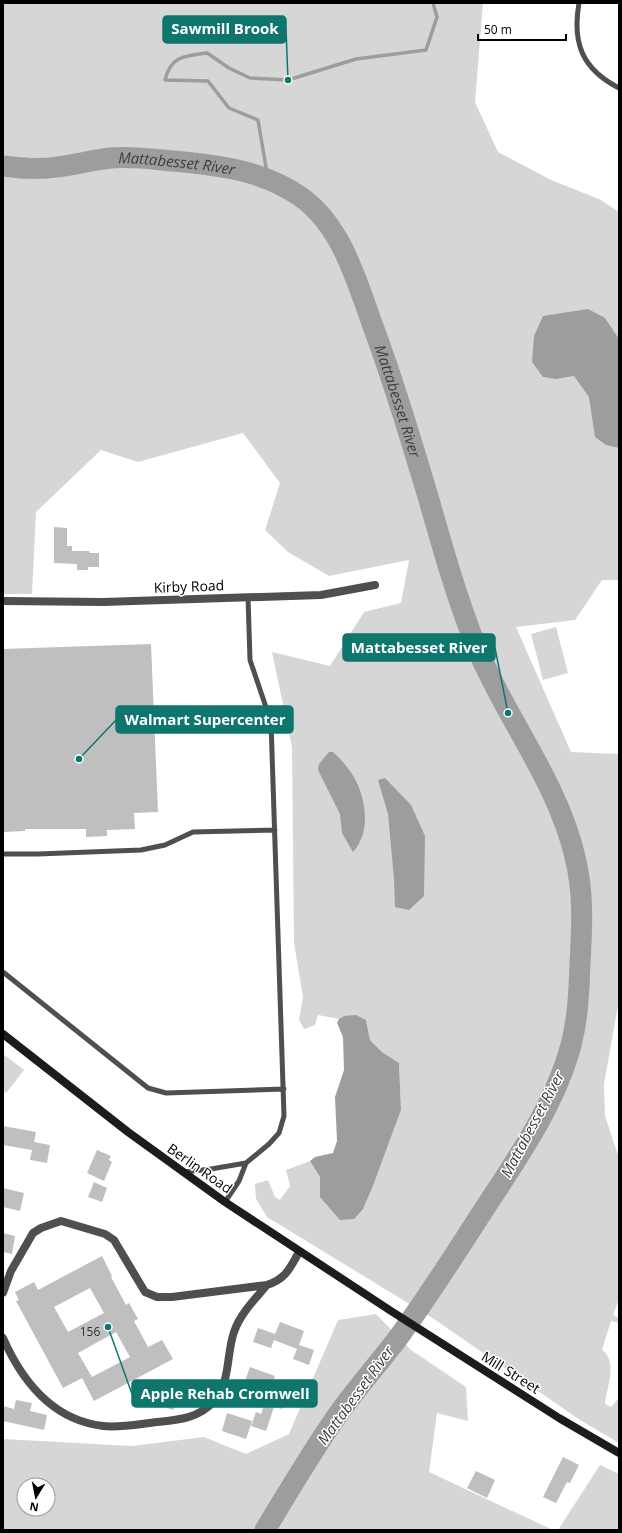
<svg xmlns="http://www.w3.org/2000/svg" width="622" height="1533" font-family="'Open Sans',sans-serif">
  <style>
    .green { fill: #d6d6d6; fill-rule: evenodd }
    .water { fill: #9d9d9d }
    .lines { fill: none; stroke-linecap: round; stroke-linejoin: round }
    .stream { stroke: #9d9d9d; stroke-width: 3.5 }
    .river { stroke: #9d9d9d; stroke-width: 21 }
    .building { fill: #bfbfbf; fill-rule: evenodd }
    .service { stroke: #4f4f4f; stroke-width: 5 }
    .minor { stroke: #4f4f4f; stroke-width: 8 }
    .secondary { stroke: #1c1c1c; stroke-width: 8 }
    .labels { text-anchor: middle; dominant-baseline: central; stroke-width: 3; stroke-linejoin: round; paint-order: stroke }
    .number-label { font-size: 12px; fill: #303030 }
    .street-label { font-size: 14px; fill: #000; stroke: #fff }
    .water-label { font-size: 15px; font-style: italic; fill: #3e3e3e; stroke: #fff }
    .leader { fill: none; stroke: #0f766e; stroke-width: 1.5 }
    .callout-dot { fill: #0f766e; stroke: #fff; stroke-width: 1.5 }
    .callout { fill: #0f766e; stroke: #0f766e; stroke-width: 1.5 }
    .callout-label { font-size: 15px; text-anchor: middle; font-weight: bold; fill: #fff }
  </style>
  <rect width="100%" height="100%" fill="#fff"/>
  <path class="green" d="M 3,3 L 483,3 L 475,102 L 498,152 L 551,180 L 599,199 L 619,212 L 619,580 L 602,580 L 575,620 L 516,627 L 571,752 L 619,754 L 619,1000 L 604,1084 L 605,1116 L 619,1158 L 619,1299 L 613,1315 L 619,1318 L 619,1323 L 611,1321 L 602,1350 C 619,1362 606,1388 605,1404 L 611,1407 L 619,1398 L 619,1443 L 580,1420 L 434,1319 L 267,1217 L 256,1199 L 255,1184 L 268,1180 L 275,1197 L 280,1200 L 290,1186 L 286,1170 L 310,1161 L 320,1177 L 320,1197 L 363,1209 L 373,1186 L 401,1110 L 399,1063 L 382,1052 L 370,1040 L 366,1020 L 344,1016 L 339,1019 L 318,1015 L 315,1025 L 304,1029 L 299,1020 L 303,997 L 294,943 L 292,747 L 272,652 L 330,666 L 364,612 L 401,603 L 409,560 L 329,576 L 288,552 L 265,530 L 280,483 L 243,433 L 138,462 L 101,450 L 36,512 L 32,594 L 3,594 Z
    M 556,627 L 568,673 L 543,680 L 531,634 Z
    M 3,1054 L 24,1070 L 7,1092 L 3,1093 Z
    M 376,1314 L 411,1350 L 466,1387 L 468,1421 L 437,1413 L 429,1472 L 553,1530 L 3,1530 L 3,1439 L 132,1446 L 204,1437 L 246,1454 L 289,1434 L 338,1320 ZM 24,1485 L 48,1485 L 48,1509 L 24,1509 Z
    M 600,1465 L 619,1474 L 619,1530 L 558,1530 Z"/>
  <path class="water" d="M 588,309 L 605,318 L 619,339 L 619,448 L 606,445 L 595,437 L 589,397 L 574,376 L 556,379 L 543,377 L 532,362 L 534,336 L 543,316 Z
    M 329,752 L 333,752 C 353,770 364,790 365,817 C 365,825 364,834 360,841 C 359,845 356,848 353,852 L 342,833 L 340,814 L 318,770 L 319,764 Z
    M 385,778 L 411,805 L 425,836 L 424,896 L 409,910 L 395,907 L 394,879 L 388,814 L 378,780 Z
    M 356,1015 L 366,1020 L 370,1040 L 382,1052 L 399,1063 L 401,1110 L 373,1186 L 363,1209 L 354,1219 L 340,1220 L 320,1197 L 320,1177 L 310,1161 L 315,1157 L 333,1153 L 337,1141 L 335,1097 L 344,1070 L 343,1037 L 337,1023 L 339,1019 L 344,1016 Z"/>
  <g class="lines">
    <path class="stream" d="M 268,179 L 258,120 L 229,108 L 208,81 L 165,80 C 171,56 184,56 207,53 L 229,68 L 250,78 L 288,80 L 356,59 L 426,50 L 437,17 L 433,3"/>
    <path class="river" id="s1" d="M 3,166 C 21,168 39,170 57,167 C 75,165 92,160 110,158 C 131,156 152,159 173,161 C 217,165 263,170 301,197 C 343,227 357,283 374,329 C 395,385 412,443 429,500 C 443,549 457,599 476,646 C 505,717 558,782 575,857 C 584,892 582,928 580,964 C 579,991 578,1018 571,1045 C 555,1105 517,1159 483,1211 C 455,1254 428,1297 398,1338 C 376,1367 352,1393 332,1423 C 308,1458 287,1494 265,1530"/>
  </g>
  <path class="building" d="M 54,527 L 67,528 L 67,546 L 72,546 L 72,551 L 89,551 L 90,553 L 99,553 L 99,567 L 88,567 L 88,570 L 77,570 L 77,564 L 54,563 Z
    M 151,644 L 158,812 L 134,813 L 135,829 L 107,830 L 107,836 L 86,837 L 86,829 L 25,829 L 25,831 L 3,832 L 3,649 Z
    M 3,1126 L 36,1132 L 34,1142 L 50,1145 L 47,1163 L 30,1160 L 32,1150 L 3,1145 Z
    M 97,1150 L 111,1156 L 109,1160 L 112,1162 L 104,1181 L 87,1173 Z
    M 94,1182 L 107,1188 L 102,1202 L 88,1197 Z
    M 3,1188 L 24,1193 L 20,1211 L 3,1207 Z
    M 3,1233 L 15,1236 L 12,1254 L 3,1252 Z
    M 102,1256 L 112,1276 L 111,1277 L 126,1305 L 129,1303 L 138,1319 L 134,1321 L 148,1347 L 162,1340 L 173,1359 L 94,1401 L 82,1378 L 63,1388 L 16,1301 L 19,1300 L 15,1292 L 34,1282 L 38,1290 ZM 90,1288 L 104,1313 L 68,1332 L 54,1307 ZM 116,1332 L 130,1357 L 92,1377 L 78,1353 Z
    M 280,1322 L 304,1331 L 299,1345 L 314,1350 L 309,1365 L 293,1359 L 297,1349 L 274,1340 L 271,1348 L 253,1342 L 258,1328 L 275,1334 Z
    M 250,1367 L 275,1376 L 270,1390 L 286,1396 L 282,1409 L 274,1407 L 266,1431 L 251,1426 L 256,1412 L 261,1414 L 268,1393 L 244,1384 Z
    M 155,1384 L 180,1392 L 173,1410 L 149,1401 Z
    M 16,1400 L 32,1403 L 30,1411 L 47,1415 L 44,1430 L 3,1421 L 3,1406 L 14,1409 Z
    M 227,1413 L 252,1421 L 246,1439 L 222,1431 Z
    M 563,1457 L 579,1465 L 570,1483 L 567,1482 L 556,1503 L 543,1497 Z
    M 476,1471 L 495,1480 L 487,1498 L 467,1488 Z"/>
  <g class="lines">
    <path class="service" d="M 579,3 C 572,43 582,69 619,88
      M 3,854 L 38,854 L 141,850 L 165,845 L 193,832 L 275,830
      M 3,972 L 148,1088 L 166,1093 L 284,1089
      M 184,1172 L 211,1169 L 246,1163
      M 225,1202 L 239,1181 L 246,1163 L 269,1144 L 279,1133 L 284,1116 L 271,722 L 250,660 L 248,597"/>
    <path class="minor" d="M 3,601 L 103,602 L 321,595 L 375,585
      M 3,1293 L 11,1271 L 33,1233 L 41,1228 L 61,1221 L 105,1234 L 114,1240 L 145,1292 L 157,1297 L 172,1297 L 267,1285 C 286,1279 290,1268 299,1252
      M 3,1338 C 22,1381 53,1420 103,1426 C 120,1428 139,1424 157,1422 C 178,1420 200,1418 214,1401 C 231,1381 226,1355 234,1332 C 240,1314 255,1299 267,1285"/>
    <path class="secondary" d="M 3,1034 L 128,1132 L 225,1202 L 391,1311 L 559,1418 L 619,1453"/>
  </g>
  <g class="labels">
    <g class="number-label">
      <text x="90" y="1331">156</text>
    </g>
    <g class="street-label">
      <text transform="translate(189 586) rotate(-2)">Kirby Road</text>
      <text transform="translate(200 1168) rotate(35)">Berlin Road</text>
      <text transform="translate(511 1372) rotate(32)">Mill Street</text>
    </g>
    <g class="water-label">
      <text stroke="none"><textPath href="#s1" startOffset="175">Mattabesset River</textPath></text>
      <text stroke="none"><textPath href="#s1" startOffset="535">Mattabesset River</textPath></text>
      <text transform="translate(532 1124) rotate(-62)">Mattabesset River</text>
      <text transform="translate(355 1395) rotate(-54)">Mattabesset River</text>
    </g>
  </g>
  <path class="leader" d="M288 80L286 29M508 713L495 648M79 759L116 720M108 1327L132 1394"/>
  <g class="callout-dot">
    <circle cx="288" cy="80" r="4"/>
    <circle cx="508" cy="713" r="4"/>
    <circle cx="79" cy="759" r="4"/>
    <circle cx="108" cy="1327" r="4"/>
  </g>
  <g class="callout">
    <rect x="163" y="16" width="123" height="27" rx="4"/>
    <rect x="343" y="634" width="152" height="27" rx="4"/>
    <rect x="116" y="706" width="177" height="27" rx="4"/>
    <rect x="132" y="1380" width="185" height="27" rx="4"/>
  </g>
  <g class="callout-label">
    <text x="225" y="34">Sawmill Brook</text>
    <text x="419" y="653">Mattabesset River</text>
    <text x="205" y="725">Walmart Supercenter</text>
    <text x="225" y="1399">Apple Rehab Cromwell</text>
  </g>
  <rect width="622" height="1533" fill="none" stroke="#000000" stroke-width="8"/>
  <g transform="translate(36 1497) rotate(190)"><circle r="19" fill="#ffffff" stroke="#999999"/>
  <path d="M0-3L7 15L0 10L-7 15Z" fill="#000000"/>
  <text y="-6" font-size="11" font-weight="bold" text-anchor="middle" fill="#000000">N</text>
  </g>
  <path d="M478 34v6h88v-6" fill="none" stroke="#000000" stroke-width="2"/>
  <text x="484" y="34" font-size="12" fill="#000000" stroke="#ffffff" stroke-width="3" paint-order="stroke">50 m</text>
</svg>
